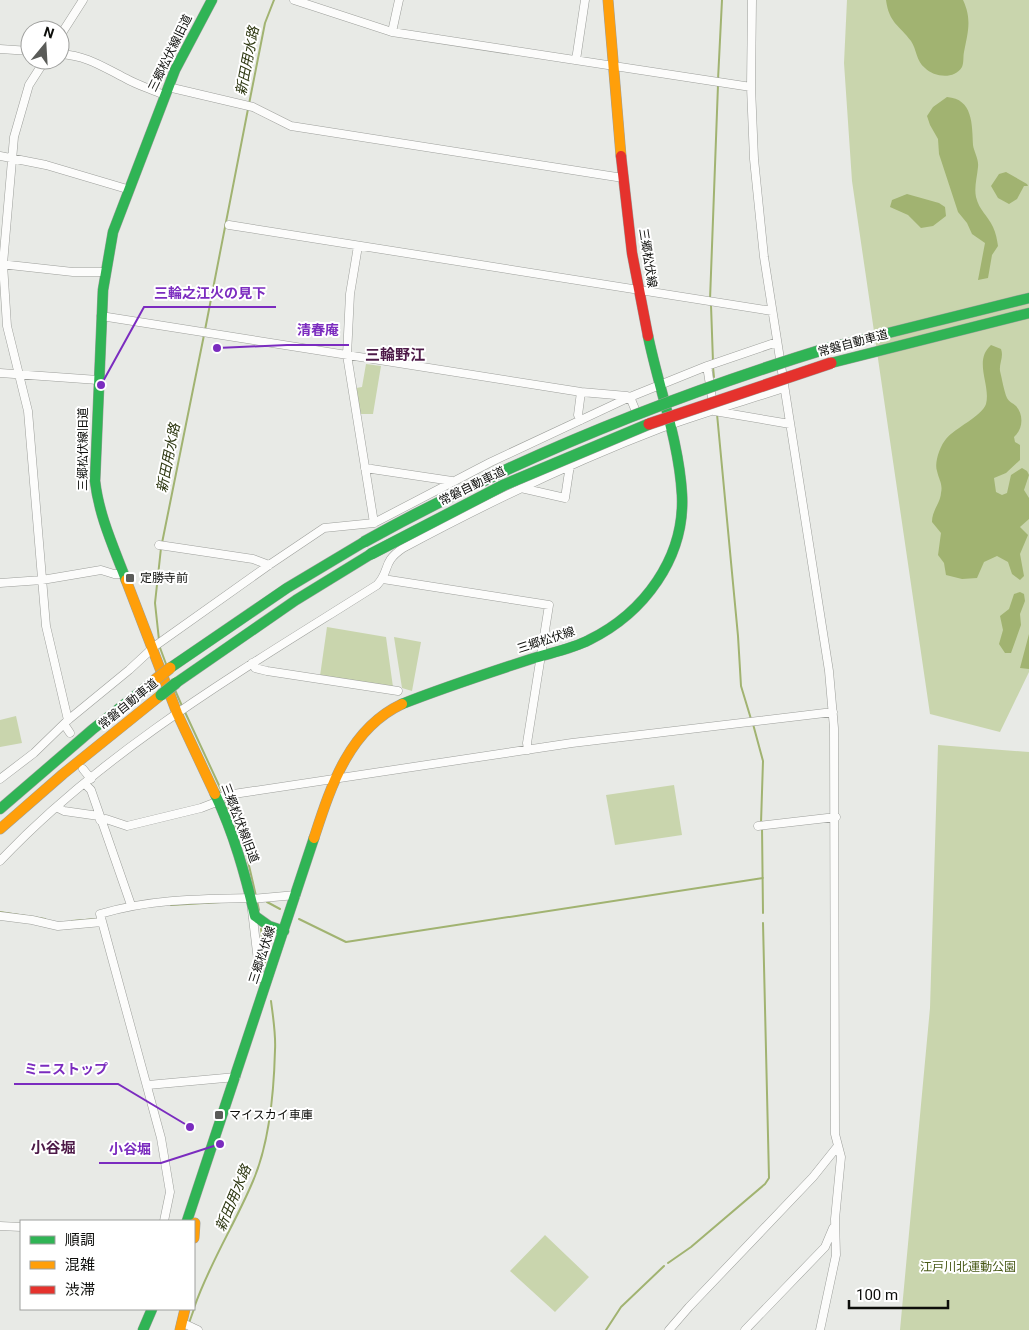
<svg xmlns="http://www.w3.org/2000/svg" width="1029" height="1330" font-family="Roboto,'Noto Sans JP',sans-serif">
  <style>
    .green { fill: #c9d5ad }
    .water { fill: #a1b371 }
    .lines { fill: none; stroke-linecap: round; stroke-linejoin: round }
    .stream { stroke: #a1b371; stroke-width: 2 }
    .street-casing { stroke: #9d9f9b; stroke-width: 9 }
    .fast-casing { stroke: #9d9f9b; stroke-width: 11 }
    .slow-casing { stroke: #9d9f9b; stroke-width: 11 }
    .jam-casing { stroke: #9d9f9b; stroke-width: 11 }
    .street { stroke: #fcfcfb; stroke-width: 8 }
    .fast { stroke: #30b455; stroke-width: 10 }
    .slow { stroke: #ff9f0a; stroke-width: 10 }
    .jam { stroke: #e5322d; stroke-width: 10 }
    .fast-bridge-casing { stroke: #9d9f9b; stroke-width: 12; stroke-linecap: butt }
    .slow-bridge-casing { stroke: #9d9f9b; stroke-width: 12; stroke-linecap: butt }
    .jam-bridge-casing { stroke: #9d9f9b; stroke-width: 12; stroke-linecap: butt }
    .fast-bridge { stroke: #30b455; stroke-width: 11 }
    .slow-bridge { stroke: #ff9f0a; stroke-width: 11 }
    .jam-bridge { stroke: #e5322d; stroke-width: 11 }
    .poi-dot { fill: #5a5b58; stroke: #fff; stroke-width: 2 }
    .labels { text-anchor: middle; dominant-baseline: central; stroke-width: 4; stroke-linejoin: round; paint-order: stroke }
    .street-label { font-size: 12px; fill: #0d0e0b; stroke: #fff }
    .poi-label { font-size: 12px; fill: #0d0e0b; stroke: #fff; text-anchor: start }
    .park-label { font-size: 12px; fill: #495a18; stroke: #fff }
    .water-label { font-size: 14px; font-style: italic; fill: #2b350e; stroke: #fff }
    .quarter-label { font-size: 15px; font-weight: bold; fill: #4d1a48; stroke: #fff }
    .leader { fill: none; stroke: #7b2cbf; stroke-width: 2 }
    .callout-dot { fill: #7b2cbf; stroke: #fff; stroke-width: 2 }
    .callout-label { font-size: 14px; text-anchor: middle; font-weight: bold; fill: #7b2cbf; stroke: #fff; stroke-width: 4; stroke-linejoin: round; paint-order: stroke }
  </style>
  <rect width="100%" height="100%" fill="#e8eae6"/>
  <path class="green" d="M 847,0 L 1029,0 L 1029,672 L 1000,732 L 930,714 L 852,181 L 844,63 Z
    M 366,364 L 381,366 L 373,414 L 359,414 L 356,388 L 362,387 Z
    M 327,627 L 386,637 L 393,687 L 320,676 Z
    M 394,637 L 421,642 L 412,691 L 402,688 Z
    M 16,716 L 22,743 L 0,747 L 0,720 Z
    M 938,745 L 1029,752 L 1029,1330 L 900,1330 L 930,1008 Z
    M 674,785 L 682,835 L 615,845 L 606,795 Z
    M 545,1235 L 589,1277 L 555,1312 L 510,1271 Z"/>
  <path class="water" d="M 886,0 L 963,0 C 972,19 968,32 964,52 C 963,56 964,63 962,67 C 954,80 934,77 925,68 C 916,61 917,50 911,41 C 899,25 889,23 886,0 Z
    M 947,97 C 973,99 972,124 973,145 C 974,152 979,159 978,167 C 977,178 974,187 976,197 C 979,210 988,216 993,227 C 996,233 997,240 998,246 L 992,255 L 988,278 L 978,280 L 985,243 L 972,234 L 967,223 L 958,212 L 939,154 L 938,139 L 930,125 L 927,116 L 933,107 Z
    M 1006,172 L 1027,184 L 1028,186 L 1024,186 L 1017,199 L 1009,204 L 998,198 L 991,186 L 999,174 Z
    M 907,194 L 939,203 L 945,207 L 946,216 L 933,226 L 921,228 L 908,215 L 890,207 L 892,200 Z
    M 991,345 L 1001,349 C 1004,357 999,363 1000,371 C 1002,379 1004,391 1007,398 C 1009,402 1013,403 1016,406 C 1024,415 1023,429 1014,437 L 1015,442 L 1020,445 L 1020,460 L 1006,473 L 994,478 L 996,492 L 1002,495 L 1007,493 L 1011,475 L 1022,468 L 1027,471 L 1029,475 L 1024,490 L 1029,498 L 1029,519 L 1020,527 L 1028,535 L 1020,554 L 1024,576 L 1020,580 L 1012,574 L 1008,562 L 997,556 L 984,562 L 977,578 L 962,579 L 946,575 L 944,563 L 938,555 L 941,533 L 932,522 C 932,510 940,504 941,493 C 943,484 939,480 937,471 C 934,463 940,446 946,439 C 955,428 982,416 986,404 C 991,385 973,361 991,345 Z
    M 1020,592 L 1024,594 L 1025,601 L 1020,614 L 1021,625 L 1011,653 L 1005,653 L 999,644 L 1003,630 L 1000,616 L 1009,609 L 1014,594 Z
    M 1029,634 L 1029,669 L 1020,668 Z"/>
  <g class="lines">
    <path class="stream" d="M 718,80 L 722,0
      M 249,104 L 265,23 L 274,0
      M 710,300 L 718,85
      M 711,305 L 713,362
      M 205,330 L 248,109
      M 713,367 L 714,377
      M 717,414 L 738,636 L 741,686 L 751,719
      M 162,543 L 204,335
      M 159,640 L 155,603 L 161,548
      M 159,645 L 166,664
      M 175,690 L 182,706
      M 184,710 L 223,794
      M 753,724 L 763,761 L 761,823
      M 225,799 L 244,844 L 256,896
      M 762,827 L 763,913
      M 257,901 L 259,910
      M 267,902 L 280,909
      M 171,905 L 221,902
      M 0,912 L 45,919
      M 299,919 L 346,942 L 763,878
      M 72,921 L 97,919
      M 261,929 L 265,962
      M 668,1263 L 691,1247 L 765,1184 L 769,1178 L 763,923
      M 194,1308 C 209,1264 235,1224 253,1181 C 269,1144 274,1090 275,1050 C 276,1034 273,1017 271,1001
      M 189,1323 L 194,1309
      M 606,1330 L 621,1307 L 664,1266"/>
    <g class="street-casing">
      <path id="street" d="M 294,0 L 392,32 L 751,87
        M 752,0 L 751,87 L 754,159 L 764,257 L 829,671 L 834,728 L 835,1134 L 841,1157 L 835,1219 L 836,1255 L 820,1330
        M 392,32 L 399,0
        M 60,36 L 83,0
        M 0,49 L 30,51
        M 60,54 C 88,56 101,66 125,78 C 137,85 151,89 164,95
        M 45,60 L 29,85 L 14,137 L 3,264 L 7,326 L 28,411 L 46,626 L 68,720
        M 576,60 L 585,0
        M 168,87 L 253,107 L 291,126 L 623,178
        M 0,156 L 46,165 L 127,189
        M 229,225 L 772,311
        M 358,246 L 350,294 L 347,355 L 374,523
        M 0,264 L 73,272 L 105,272
        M 101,316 L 581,392 L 627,396 L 630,397 L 637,414
        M 707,366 L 714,411 L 790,424
        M 0,373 L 98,380
        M 581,420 L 578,415 L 581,392
        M 365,468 L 452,481
        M 521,488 L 565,498 L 570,465
        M 159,545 L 253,559 L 269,565
        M 383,579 L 549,605 L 527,743 L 528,750
        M 0,583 L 42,580 L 101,570 L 114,574 L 125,574
        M 252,663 L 255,668 L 267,671 L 398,691
        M 66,727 L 70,733
        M 83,769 L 91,779
        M 0,779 L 34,753 L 68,720 L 129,670 L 155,646 L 269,565 L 324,528 L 374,523 L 491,462 L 630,397 L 707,366 L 777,342
        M 85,784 L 91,790 L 131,905
        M 218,798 L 227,795 L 572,743 L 833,712
        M 58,808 L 64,811 L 99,816
        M 100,820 L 106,819 L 127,826 L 201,808 L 219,801
        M 758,826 L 836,817
        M 0,861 C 108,747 246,668 377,585 C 391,570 381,563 403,548 C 487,503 572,462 661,428 C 702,413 744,401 784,388
        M 250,899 L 296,895
        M 252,910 L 260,978
        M 0,916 L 32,920 L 58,926 L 102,922
        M 148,1085 L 236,1077
        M 164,1221 L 170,1192 L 161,1138 L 100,914 C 150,899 198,899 250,898
        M 0,1226 L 21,1227
        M 183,1323 L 198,1330
        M 669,1330 L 689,1307 L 813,1177 L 837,1147
        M 745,1330 L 825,1247 L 833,1228"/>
    </g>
    <g class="fast-casing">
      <path id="fast" d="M 828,348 L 1029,298
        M 831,363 L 1029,313
        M 126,580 C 114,548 99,516 95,481 L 103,290 L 113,232 L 175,70 L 212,0
        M 170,668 L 287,588 L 364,542
        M 176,683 L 296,600 L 371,554
        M 402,704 C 445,687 488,673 531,659 C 550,653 572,649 589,640 C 644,613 685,558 682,495 C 679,441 659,389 648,336
        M 215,794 C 234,834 245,874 255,916 L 269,926 L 284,931
        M 0,809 L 93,729 L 155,680
        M 187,1221 L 314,838
        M 143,1330 L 152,1309"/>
    </g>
    <g class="slow-casing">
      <path id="slow" d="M 608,0 L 621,156
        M 126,580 L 177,713 L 215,794
        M 0,829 L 63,774 L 161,695
        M 314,838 C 331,786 349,729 402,704
        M 194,1238 L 195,1223
        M 180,1330 L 185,1309"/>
    </g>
    <g class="jam-casing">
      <path id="jam" d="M 621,156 L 632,253 L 648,336"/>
    </g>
    <use href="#street" class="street"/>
    <use href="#fast" class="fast"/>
    <use href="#slow" class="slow"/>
    <use href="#jam" class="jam"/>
    <g class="fast-bridge-casing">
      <path id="fast-bridge" d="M 364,542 C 513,459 665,398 828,348
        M 371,554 L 504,485 L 649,424
        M 161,695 L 176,683"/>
    </g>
    <g class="slow-bridge-casing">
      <path id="slow-bridge" d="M 155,680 L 170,668"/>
    </g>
    <g class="jam-bridge-casing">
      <path id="jam-bridge" d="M 649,424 L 831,363"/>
    </g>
    <use href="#fast-bridge" class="fast-bridge"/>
    <use href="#slow-bridge" class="slow-bridge"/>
    <use href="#jam-bridge" class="jam-bridge"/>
  </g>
  <g class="poi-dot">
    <rect x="125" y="573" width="10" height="10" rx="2.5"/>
    <rect x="214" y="1110" width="10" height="10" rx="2.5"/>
  </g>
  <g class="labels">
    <g class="street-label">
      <text transform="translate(170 53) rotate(-64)">三郷松伏線旧道</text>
      <text transform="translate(648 258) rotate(81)">三郷松伏線</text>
      <text transform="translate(853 343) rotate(-15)">常磐自動車道</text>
      <text transform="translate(83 449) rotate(-90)">三郷松伏線旧道</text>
      <text transform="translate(472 486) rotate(-26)">常磐自動車道</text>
      <text transform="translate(546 640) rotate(-18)">三郷松伏線</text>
      <text transform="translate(128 704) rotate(-39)">常磐自動車道</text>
      <text transform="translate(240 823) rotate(69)">三郷松伏線旧道</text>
      <text transform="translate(262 955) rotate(-72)">三郷松伏線</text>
    </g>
    <g class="poi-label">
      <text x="140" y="578">定勝寺前</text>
      <text x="229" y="1115">マイスカイ車庫</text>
    </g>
    <g class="park-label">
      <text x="968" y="1267">江戸川北運動公園</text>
    </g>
    <g class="water-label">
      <text transform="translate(247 61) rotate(-79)">新田用水路</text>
      <text transform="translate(168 458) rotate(-79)">新田用水路</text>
      <text transform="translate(233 1198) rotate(-67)">新田用水路</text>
    </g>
    <g class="quarter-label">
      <text x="395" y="355">三輪野江</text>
      <text x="53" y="1148">小谷堀</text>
    </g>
  </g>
  <path class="leader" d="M101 385L144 307H276M217 348L287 345H349M190 1127L118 1084H14M220 1144L161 1163H99"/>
  <g class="callout-dot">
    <circle cx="101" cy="385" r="5"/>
    <circle cx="217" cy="348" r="5"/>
    <circle cx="190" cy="1127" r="5"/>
    <circle cx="220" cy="1144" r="5"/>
  </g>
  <g class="callout-label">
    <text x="210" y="298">三輪之江火の見下</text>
    <text x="318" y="335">清春庵</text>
    <text x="66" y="1074">ミニストップ</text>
    <text x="130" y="1154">小谷堀</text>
  </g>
  <rect x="20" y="1220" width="175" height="90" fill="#ffffff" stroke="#9e9f9d"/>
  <rect x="30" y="1236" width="25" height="8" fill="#30b455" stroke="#9e9f9d"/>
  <text x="65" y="1245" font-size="15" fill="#0d0e0b">順調</text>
  <rect x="30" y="1261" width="25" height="8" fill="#ff9f0a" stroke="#9e9f9d"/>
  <text x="65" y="1270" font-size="15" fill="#0d0e0b">混雑</text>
  <rect x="30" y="1286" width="25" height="8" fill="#e5322d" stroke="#9e9f9d"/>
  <text x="65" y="1295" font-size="15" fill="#0d0e0b">渋滞</text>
  <g transform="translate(45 45) rotate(18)"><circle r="24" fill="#ffffff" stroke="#9e9f9d"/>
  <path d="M0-4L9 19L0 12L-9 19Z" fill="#5a5b58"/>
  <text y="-8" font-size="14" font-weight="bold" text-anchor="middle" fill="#0d0e0b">N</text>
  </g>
  <path d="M849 1300v8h99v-8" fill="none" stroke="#0d0e0b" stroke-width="2.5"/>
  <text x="856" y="1300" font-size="15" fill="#0d0e0b" stroke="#ffffff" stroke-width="4" paint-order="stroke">100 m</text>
</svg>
